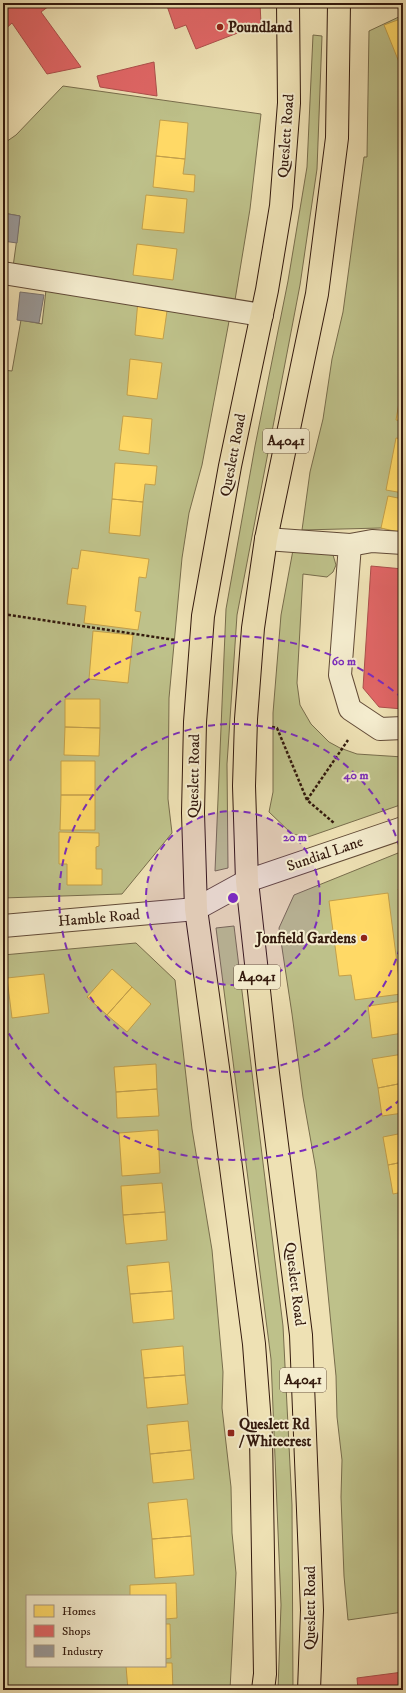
<svg xmlns="http://www.w3.org/2000/svg" width="406" height="1693" font-family="'IM FELL DW Pica',serif">
  <style>
    .green { fill: #bec18a; stroke: #786d4c; fill-rule: evenodd }
    .homes { fill: #ffd966; stroke: #c29f4b }
    .shops { fill: #e06666; stroke: #ac4f4b }
    .industry { fill: #999; stroke: #7a736f }
    .lines { fill: none; stroke-linecap: round; stroke-linejoin: round }
    .minor-casing { stroke: #624b37; stroke-width: 24 }
    .highway-casing { stroke: #33190d; stroke-width: 24 }
    .path { stroke: #33190d; stroke-width: 2.5; stroke-dasharray: 3 2; stroke-linecap: butt }
    .minor { stroke: #f4ecce; stroke-width: 22 }
    .highway { stroke: #eee1b4; stroke-width: 22 }
    .ring { fill: none; stroke: #7b2cbf; stroke-width: 2; stroke-dasharray: 7 5 }
    .poi-dot { fill: #8f2418; stroke: #f4ecce; stroke-width: 1.5 }
    .labels { text-anchor: middle; dominant-baseline: central; stroke-width: 4; stroke-linejoin: round; paint-order: stroke }
    .shield { fill: #f4ecce; stroke: #6d5847; stroke-width: 1 }
    .shield-label { font-size: 14px; font-weight: bold; fill: #33190d }
    .poi-label { font-size: 15px; font-weight: bold; fill: #33190d; stroke: #f4ecce; text-anchor: start }
    .street-label { font-size: 15px; fill: #33190d; stroke: #f4ecce }
    .centre { fill: #7b2cbf; stroke: #f4ecce; stroke-width: 2 }
    .ring-label { font-size: 12px; text-anchor: middle; font-weight: bold; fill: #7b2cbf; stroke: #f4ecce; stroke-width: 4; stroke-linejoin: round; paint-order: stroke }
  </style>
  <rect width="100%" height="100%" fill="#eee1b4"/>
  <filter id="stains"><feTurbulence type="fractalNoise" baseFrequency=".005" numOctaves="4"/><feColorMatrix values="0 0 0 0 .2 0 0 0 0 .09 0 0 0 0 .02 0 0 0 .5 -.17"/></filter>
  <radialGradient id="worn" r=".72"><stop offset=".6" stop-color="#630" stop-opacity="0"/><stop offset="1" stop-color="#630" stop-opacity=".3"/></radialGradient>
  <path class="green" d="M 403,15 L 403,532 L 381,528 L 302,530 L 310,472 L 323,419 L 332,359 L 343,312 L 364,157 L 367,157 L 369,31 Z
    M 313,35 L 322,36 L 317,169 L 300,285 L 237,615 L 227,764 L 228,868 L 215,871 L 226,609 L 255,446 L 288,281 L 307,167 Z
    M 63,86 L 261,114 L 250,209 L 235,300 L 13,267 L 20,216 L 3,213 L 3,144 L 16,135 Z
    M 46,290 L 230,316 L 202,465 L 189,513 L 182,558 L 169,698 L 168,799 L 172,833 L 122,894 L 3,898 L 3,370 L 12,371 L 21,320 L 42,324 Z
    M 293,550 L 333,555 L 336,565 L 333,572 L 327,577 L 303,574 L 297,683 L 300,705 L 311,724 L 329,742 L 340,748 L 357,754 L 403,757 L 403,804 L 308,837 L 292,834 L 269,812 L 273,792 L 273,713 L 281,615 Z
    M 403,851 L 403,1612 L 348,1620 L 344,1576 L 341,1497 L 342,1460 L 337,1417 L 336,1376 L 316,1170 L 303,1097 L 292,1014 L 279,928 L 294,895 Z
    M 234,926 L 283,1326 L 292,1505 L 293,1690 L 278,1690 L 281,1605 L 271,1359 L 216,928 Z
    M 136,943 L 175,980 L 192,1129 L 212,1250 L 223,1372 L 222,1408 L 231,1487 L 232,1533 L 236,1573 L 230,1690 L 3,1690 L 3,955 ZM 27,1596 L 165,1596 L 165,1666 L 27,1666 Z"/>
  <path class="homes" d="M 403,18 L 403,72 L 384,25 Z
    M 160,120 L 188,123 L 185,159 L 156,156 Z
    M 156,156 L 185,159 L 183,174 L 195,175 L 194,192 L 153,187 Z
    M 146,195 L 187,199 L 184,233 L 142,229 Z
    M 137,244 L 177,249 L 173,280 L 133,275 Z
    M 138,300 L 168,304 L 163,339 L 135,335 Z
    M 3,322 L 7,322 L 3,344 Z
    M 403,330 L 403,359 L 400,359 Z
    M 130,359 L 162,363 L 157,399 L 127,395 Z
    M 403,379 L 403,421 L 396,420 Z
    M 123,416 L 152,419 L 149,454 L 119,450 Z
    M 396,438 L 403,439 L 403,493 L 386,490 Z
    M 115,463 L 157,466 L 155,485 L 145,484 L 143,502 L 112,499 Z
    M 388,496 L 403,499 L 403,533 L 381,528 Z
    M 112,499 L 143,502 L 140,536 L 109,533 Z
    M 81,550 L 149,559 L 146,578 L 139,577 L 135,611 L 141,612 L 138,630 L 84,623 L 86,606 L 67,604 L 72,568 L 78,569 Z
    M 93,631 L 133,635 L 128,683 L 89,679 Z
    M 65,699 L 100,699 L 100,728 L 65,727 Z
    M 65,727 L 100,728 L 99,756 L 64,755 Z
    M 61,761 L 95,761 L 95,795 L 61,795 Z
    M 61,795 L 95,795 L 95,830 L 60,830 Z
    M 59,832 L 99,833 L 99,846 L 96,847 L 96,869 L 102,869 L 102,885 L 67,885 L 67,864 L 59,864 Z
    M 403,887 L 403,906 L 398,889 Z
    M 388,893 L 401,994 L 355,1000 L 351,975 L 339,976 L 329,901 Z
    M 112,969 L 132,987 L 107,1015 L 87,997 Z
    M 44,974 L 49,1013 L 12,1018 L 7,978 Z
    M 132,987 L 151,1004 L 127,1032 L 107,1015 Z
    M 403,1001 L 403,1033 L 372,1038 L 368,1006 Z
    M 403,1054 L 403,1083 L 378,1088 L 372,1059 Z
    M 156,1064 L 157,1089 L 116,1092 L 114,1067 Z
    M 403,1083 L 403,1113 L 382,1116 L 378,1088 Z
    M 157,1089 L 159,1116 L 117,1118 L 116,1092 Z
    M 158,1130 L 160,1173 L 122,1176 L 119,1133 Z
    M 403,1133 L 403,1162 L 388,1165 L 383,1137 Z
    M 403,1162 L 403,1192 L 393,1194 L 388,1165 Z
    M 162,1183 L 165,1212 L 123,1215 L 121,1186 Z
    M 165,1212 L 167,1240 L 126,1244 L 123,1215 Z
    M 169,1262 L 172,1291 L 130,1294 L 127,1266 Z
    M 172,1291 L 174,1319 L 133,1323 L 130,1294 Z
    M 183,1346 L 185,1375 L 144,1378 L 141,1350 Z
    M 185,1375 L 188,1404 L 147,1408 L 144,1378 Z
    M 188,1421 L 191,1450 L 150,1454 L 147,1425 Z
    M 191,1450 L 194,1479 L 153,1483 L 150,1454 Z
    M 187,1499 L 191,1536 L 152,1539 L 148,1503 Z
    M 191,1536 L 194,1575 L 155,1578 L 152,1539 Z
    M 176,1583 L 177,1618 L 165,1619 L 165,1596 L 130,1596 L 130,1585 Z
    M 165,1624 L 170,1624 L 171,1658 L 165,1659 Z
    M 165,1663 L 172,1663 L 173,1690 L 128,1690 L 126,1666 L 165,1666 Z"/>
  <path class="shops" d="M 3,3 L 53,3 L 41,12 L 81,67 L 47,74 L 12,23 L 3,31 Z
    M 166,3 L 260,3 L 261,24 L 196,49 L 186,25 L 175,29 Z
    M 154,62 L 157,96 L 100,87 L 97,76 Z
    M 3,91 L 7,96 L 3,100 Z
    M 371,566 L 403,569 L 403,709 L 379,707 L 363,688 Z
    M 403,1672 L 403,1690 L 358,1690 L 357,1678 Z"/>
  <path class="industry" d="M 3,213 L 20,216 L 17,243 L 3,241 Z
    M 20,292 L 44,295 L 39,323 L 17,320 Z"/>
  <g class="lines">
    <g class="minor-casing">
      <path id="minor" d="M 3,273 L 262,315
        M 266,539 L 350,545 L 340,675 L 350,709 L 380,729 L 403,728
        M 350,545 L 372,541 L 403,543
        M 3,926 L 196,909 L 247,881 L 403,828"/>
    </g>
    <g class="highway-casing">
      <path id="highway" d="M 263,1690 L 265,1674 L 261,1437 L 254,1344 L 219,1075 L 196,909 L 193,813 L 195,722 L 203,616 L 230,466 L 267,290 L 281,206 L 289,103 L 288,3
        M 309,1690 L 312,1610 L 301,1335 L 268,1073 L 247,881 L 244,786 L 246,719 L 253,628 L 266,539 L 317,294 L 337,138 L 339,3"/>
    </g>
    <path class="path" d="M 3,614 L 175,640
      M 272,727 L 277,728 L 307,800 L 334,823
      M 307,800 L 348,740"/>
    <use href="#minor" class="minor"/>
    <use href="#highway" class="highway"/>
  </g>
  <circle cx="233" cy="898" r="87" fill="#7b2cbf" fill-opacity=".12"/>
  <g class="ring">
    <circle cx="233" cy="898" r="87"/>
    <path d="M403 936A174 174 0 1 1 403 860"/>
    <path d="M401 1099A262 262 0 0 1 4 1025M4 771A262 262 0 0 1 401 697"/>
  </g>
  <g class="poi-dot">
    <circle cx="220" cy="27" r="4"/>
    <circle cx="364" cy="938" r="4"/>
    <rect x="227" y="1429" width="8" height="8" rx="2"/>
  </g>
  <g class="labels">
    <g class="shield">
      <rect x="263" y="429" width="46" height="24" rx="3"/>
      <rect x="234" y="965" width="46" height="24" rx="3"/>
      <rect x="280" y="1368" width="46" height="24" rx="3"/>
    </g>
    <g class="shield-label">
      <text x="286" y="441">A4041</text>
      <text x="257" y="977">A4041</text>
      <text x="303" y="1380">A4041</text>
    </g>
    <g class="poi-label">
      <text x="228" y="27">Poundland</text>
      <text x="356" y="938" text-anchor="end">Jonfield Gardens</text>
      <text x="239" y="1424">Queslett Rd<tspan x="239" dy="17">/ Whitecrest</tspan></text>
    </g>
    <g class="street-label">
      <text transform="translate(286 136) rotate(-86)">Queslett Road</text>
      <text transform="translate(233 455) rotate(-79)">Queslett Road</text>
      <text transform="translate(194 776) rotate(-89)">Queslett Road</text>
      <text transform="translate(325 854) rotate(-19)">Sundial Lane</text>
      <text transform="translate(99 918) rotate(-5)">Hamble Road</text>
      <text transform="translate(295 1284) rotate(83)">Queslett Road</text>
      <text transform="translate(310 1608) rotate(-90)">Queslett Road</text>
    </g>
  </g>
  <circle cx="233" cy="898" r="6" class="centre"/>
  <g class="ring-label">
    <text x="344" y="665">60 m</text>
    <text x="356" y="779">40 m</text>
    <text x="295" y="841">20 m</text>
  </g>
  <rect width="406" height="1693" fill="none" stroke="#eee1b4" stroke-width="16"/>
  <rect x="4" y="4" width="398" height="1685" fill="none" stroke="#33190d" stroke-width="2"/>
  <rect x="8" y="8" width="390" height="1677" fill="none" stroke="#33190d"/>
  <rect x="26" y="1595" width="140" height="72" fill="#f4ecce" stroke="#a79881"/>
  <rect x="34" y="1605" width="20" height="12" fill="#ffd966" stroke="#a79881"/>
  <text x="62" y="1615" font-size="12" fill="#33190d">Homes</text>
  <rect x="34" y="1625" width="20" height="12" fill="#e06666" stroke="#a79881"/>
  <text x="62" y="1635" font-size="12" fill="#33190d">Shops</text>
  <rect x="34" y="1645" width="20" height="12" fill="#999999" stroke="#a79881"/>
  <text x="62" y="1655" font-size="12" fill="#33190d">Industry</text>
  <rect width="100%" height="100%" filter="url(#stains)"/>
  <rect width="100%" height="100%" fill="url(#worn)"/>
</svg>
